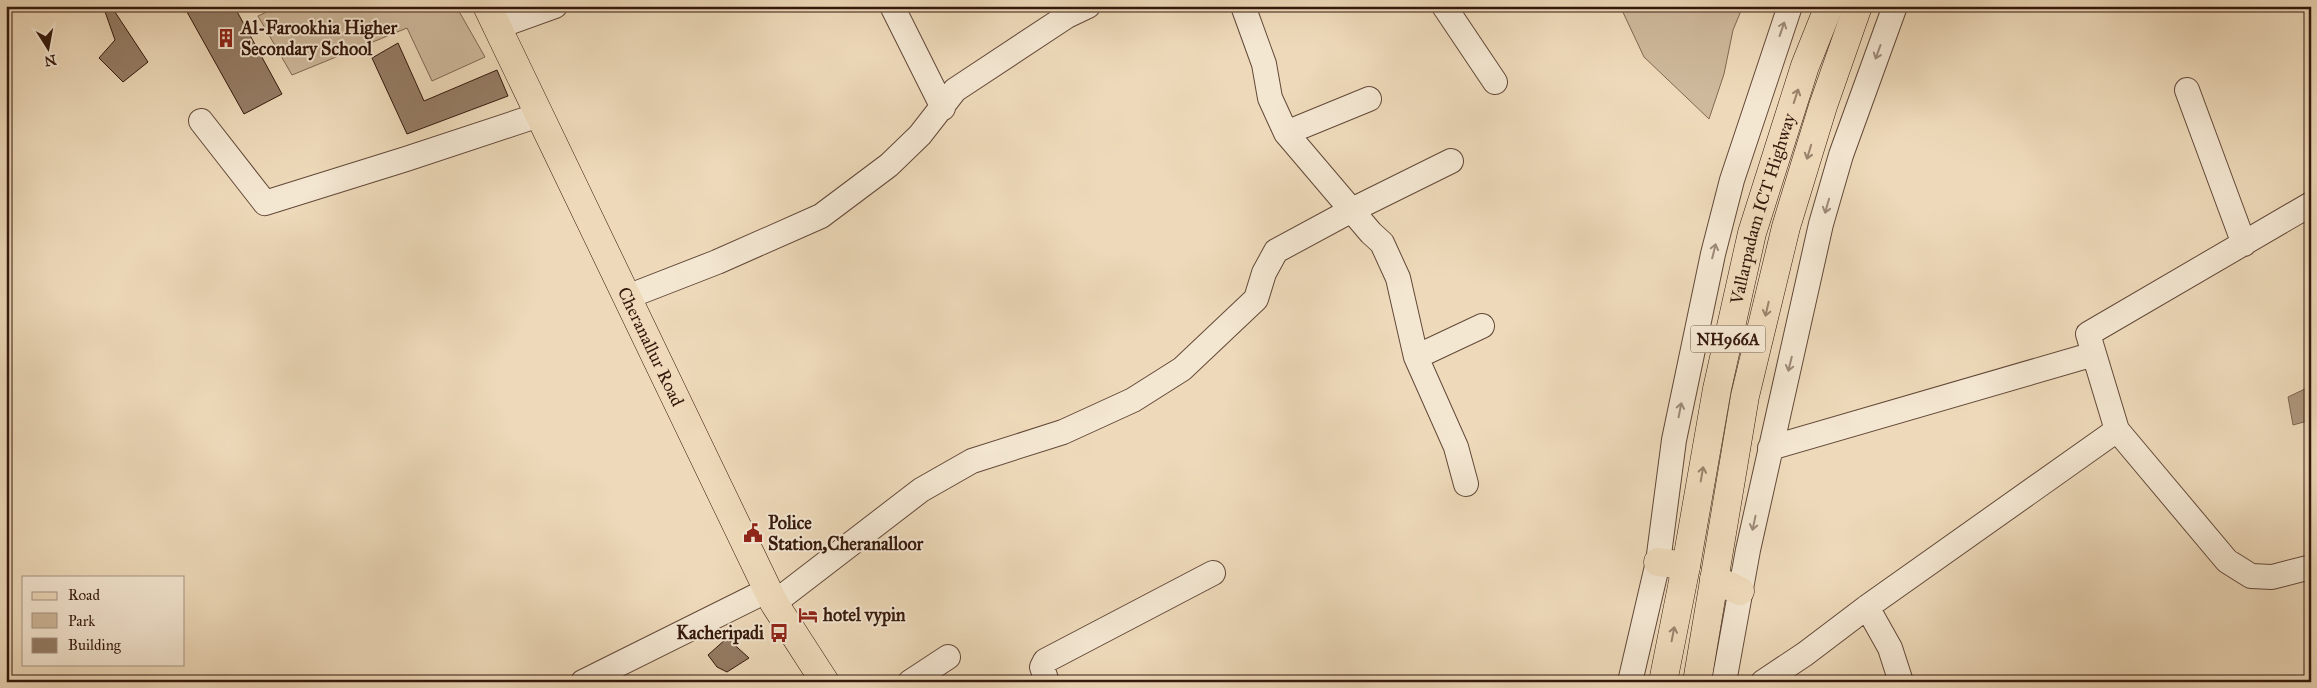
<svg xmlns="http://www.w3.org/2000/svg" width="2317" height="688" font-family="'IM FELL Great Primer',serif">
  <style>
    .green { fill: #ceb99c; stroke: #816854 }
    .water { fill: #af987f; stroke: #7e6551 }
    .building { fill: #957d66; stroke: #34180c }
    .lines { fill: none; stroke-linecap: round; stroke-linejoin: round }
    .minor-casing { stroke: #624838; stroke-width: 26 }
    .major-casing { stroke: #34180c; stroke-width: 29 }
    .highway-casing { stroke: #34180c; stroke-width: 29 }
    .minor { stroke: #f4e7d2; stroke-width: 24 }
    .major { stroke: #eedaba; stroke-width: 28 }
    .highway { stroke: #eedaba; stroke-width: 28 }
    .oneway { stroke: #9e8a79 }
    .oneway2 { stroke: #9a836c }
    .labels { text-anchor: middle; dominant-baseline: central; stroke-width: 4; stroke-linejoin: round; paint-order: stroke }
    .shield { fill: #f4e7d2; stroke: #6e5647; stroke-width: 1 }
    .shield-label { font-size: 16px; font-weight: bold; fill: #34180c }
    .poi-label { font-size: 18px; font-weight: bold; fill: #34180c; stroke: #f4e7d2; text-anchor: start }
    .street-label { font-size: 18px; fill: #34180c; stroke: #f4e7d2 }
  </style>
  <rect width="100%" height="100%" fill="#eedaba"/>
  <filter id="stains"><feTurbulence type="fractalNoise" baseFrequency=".004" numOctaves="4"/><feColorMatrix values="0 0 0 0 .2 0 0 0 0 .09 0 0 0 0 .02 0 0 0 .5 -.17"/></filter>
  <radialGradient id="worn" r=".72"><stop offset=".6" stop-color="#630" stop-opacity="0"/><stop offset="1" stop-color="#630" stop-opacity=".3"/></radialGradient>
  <path class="green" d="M 280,6 L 456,6 L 485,57 L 432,81 L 407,28 L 292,75 L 258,16 Z
    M 1620,6 L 1743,6 L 1733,30 L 1724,74 L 1709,119 L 1644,57 Z"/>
  <path class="water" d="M 2311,386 L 2311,420 L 2293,425 L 2288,397 Z"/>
  <path class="building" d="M 103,6 L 111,6 L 148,62 L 123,82 L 99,58 L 115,40 Z
    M 198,6 L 234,6 L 282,94 L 244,114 L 187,12 Z
    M 398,43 L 424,101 L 497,70 L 508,96 L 407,134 L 372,58 Z
    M 727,638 L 749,658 L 727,672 L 717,667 L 708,655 Z"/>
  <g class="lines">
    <g class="minor-casing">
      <path id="minor" d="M 892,6 L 943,108
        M 1243,6 L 1264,64 L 1270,98 L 1286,133 L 1371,233 L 1382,243 L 1398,278 L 1416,357 L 1456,447 L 1466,484
        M 1444,6 L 1495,82
        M 497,27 L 555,6
        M 2187,90 L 2244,244
        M 201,121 L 265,203 L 406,159 L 539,115
        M 1286,133 L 1369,99
        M 627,297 L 717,262 L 821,216 L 889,165 L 920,135 L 955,90 L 1067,16 L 1088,6
        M 1416,357 L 1482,326
        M 2117,430 L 2227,561 L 2251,576 L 2272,577 L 2311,567
        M 1770,448 L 2094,354
        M 774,603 L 921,490 L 972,461 L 1063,432 L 1133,400 L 1182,369 L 1256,299 L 1264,273 L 1276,251 L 1352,210 L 1451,161
        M 1867,607 L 1890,648 L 1901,682
        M 583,682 L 768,590
        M 910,682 L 948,657
        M 1047,682 L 1042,667 L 1045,661 L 1213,573
        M 1630,682 L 1658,562 L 1674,440 L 1713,254 L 1732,180 L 1790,6
        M 1724,682 L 1748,550 L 1821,224 L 1841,155 L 1895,6
        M 1763,682 L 1805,654 L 1867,607 L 2117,430 L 2088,334 L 2311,204"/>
    </g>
    <g class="major-casing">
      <g id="major">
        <path id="s1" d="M 487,6 L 774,603 L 825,682"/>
      </g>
    </g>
    <g class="highway-casing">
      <g id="highway">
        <path d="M 1658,562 L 1686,566"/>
        <path d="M 1714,579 L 1740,591"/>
        <path id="s2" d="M 1663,682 L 1686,566 L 1717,389 L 1752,233 L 1805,66 L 1829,6"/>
        <path d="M 1697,682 L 1745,396 L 1786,227 L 1823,106 L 1858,6"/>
      </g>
    </g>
    <use href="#minor" class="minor"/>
    <use href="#major" class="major"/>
    <use href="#highway" class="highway"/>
  </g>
  <defs><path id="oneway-shaft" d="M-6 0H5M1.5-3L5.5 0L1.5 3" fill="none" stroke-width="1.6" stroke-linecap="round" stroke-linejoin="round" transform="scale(1.25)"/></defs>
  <g class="oneway">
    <use href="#oneway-shaft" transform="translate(1782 29) rotate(-71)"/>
    <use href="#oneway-shaft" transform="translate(1878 52) rotate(110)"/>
    <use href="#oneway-shaft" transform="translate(1827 206) rotate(106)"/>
    <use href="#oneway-shaft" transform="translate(1714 251) rotate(-76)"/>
    <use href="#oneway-shaft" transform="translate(1790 364) rotate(104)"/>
    <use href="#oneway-shaft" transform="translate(1680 410) rotate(-79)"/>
    <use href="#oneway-shaft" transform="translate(1754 523) rotate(102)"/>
  </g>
  <g class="oneway2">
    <use href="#oneway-shaft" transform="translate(1796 96) rotate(-72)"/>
    <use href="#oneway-shaft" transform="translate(1809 152) rotate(107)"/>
    <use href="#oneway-shaft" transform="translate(1767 309) rotate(103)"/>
    <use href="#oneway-shaft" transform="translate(1702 474) rotate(-80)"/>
    <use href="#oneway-shaft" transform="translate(1673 634) rotate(-79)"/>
  </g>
  <defs>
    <g id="building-bare" transform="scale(1.5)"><path d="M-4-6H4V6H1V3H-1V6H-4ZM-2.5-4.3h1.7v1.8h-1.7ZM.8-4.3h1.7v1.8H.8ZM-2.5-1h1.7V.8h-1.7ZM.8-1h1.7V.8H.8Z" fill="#8f2418" stroke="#f4e7d2" stroke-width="2.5" paint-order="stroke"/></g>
    <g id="civic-bare" transform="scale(1.5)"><path d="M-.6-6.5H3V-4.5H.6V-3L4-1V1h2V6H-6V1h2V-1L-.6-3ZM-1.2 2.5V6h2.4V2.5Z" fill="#8f2418" stroke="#f4e7d2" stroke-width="2.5" paint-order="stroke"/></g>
    <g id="hotel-bare" transform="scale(1.5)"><path d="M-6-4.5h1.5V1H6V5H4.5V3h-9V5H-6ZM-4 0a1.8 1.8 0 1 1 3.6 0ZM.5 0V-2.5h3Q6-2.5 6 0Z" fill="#8f2418" stroke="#f4e7d2" stroke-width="2.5" paint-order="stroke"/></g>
    <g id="bus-bare" transform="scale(1.5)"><path d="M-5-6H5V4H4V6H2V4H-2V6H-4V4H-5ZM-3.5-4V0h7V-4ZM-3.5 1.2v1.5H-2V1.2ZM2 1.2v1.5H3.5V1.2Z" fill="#8f2418" stroke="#f4e7d2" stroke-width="2.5" paint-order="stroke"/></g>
  </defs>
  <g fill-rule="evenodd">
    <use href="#building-bare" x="226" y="38"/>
    <use href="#civic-bare" x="753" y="533"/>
    <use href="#hotel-bare" x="808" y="615"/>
    <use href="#bus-bare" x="779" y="633"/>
  </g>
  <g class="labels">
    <rect class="shield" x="1690.5" y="325.5" width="75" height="27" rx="4"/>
    <g class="shield-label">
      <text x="1728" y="339">NH966A</text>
    </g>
    <g class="poi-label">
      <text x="241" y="28">Al-Farookhia Higher<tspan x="241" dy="21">Secondary School</tspan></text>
      <text x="768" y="523">Police<tspan x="768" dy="21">Station,Cheranalloor</tspan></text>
      <text x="823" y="615">hotel vypin</text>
      <text x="764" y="633" text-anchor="end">Kacheripadi</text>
    </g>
    <g class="street-label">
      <text stroke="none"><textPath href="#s2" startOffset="484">Vallarpadam ICT Highway</textPath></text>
      <text stroke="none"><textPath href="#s1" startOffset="378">Cheranallur Road</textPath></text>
    </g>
  </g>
  <rect width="2317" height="688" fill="none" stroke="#eedaba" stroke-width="25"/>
  <rect x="8" y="8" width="2302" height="673" fill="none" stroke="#34180c" stroke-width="2.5"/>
  <rect x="12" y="12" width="2292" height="663" fill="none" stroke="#34180c"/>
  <rect x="22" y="576" width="162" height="90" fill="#f4e7d2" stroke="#a79483"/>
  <rect x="32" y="592" width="25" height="8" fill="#eedaba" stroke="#a79483"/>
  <text x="68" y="600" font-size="15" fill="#34180c">Road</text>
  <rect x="32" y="613" width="25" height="15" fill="#ceb99c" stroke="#a79483"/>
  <text x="68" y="626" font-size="15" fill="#34180c">Park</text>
  <rect x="32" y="638" width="25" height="15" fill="#957d66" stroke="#a79483"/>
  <text x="68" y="650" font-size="15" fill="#34180c">Building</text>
  <g transform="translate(48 48) rotate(169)" stroke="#f4e7d2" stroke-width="4" paint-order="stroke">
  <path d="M0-4L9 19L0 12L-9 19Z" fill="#34180c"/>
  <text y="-8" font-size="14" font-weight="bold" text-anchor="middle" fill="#34180c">N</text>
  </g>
  <rect width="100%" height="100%" filter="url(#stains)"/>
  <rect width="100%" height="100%" fill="url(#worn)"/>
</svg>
